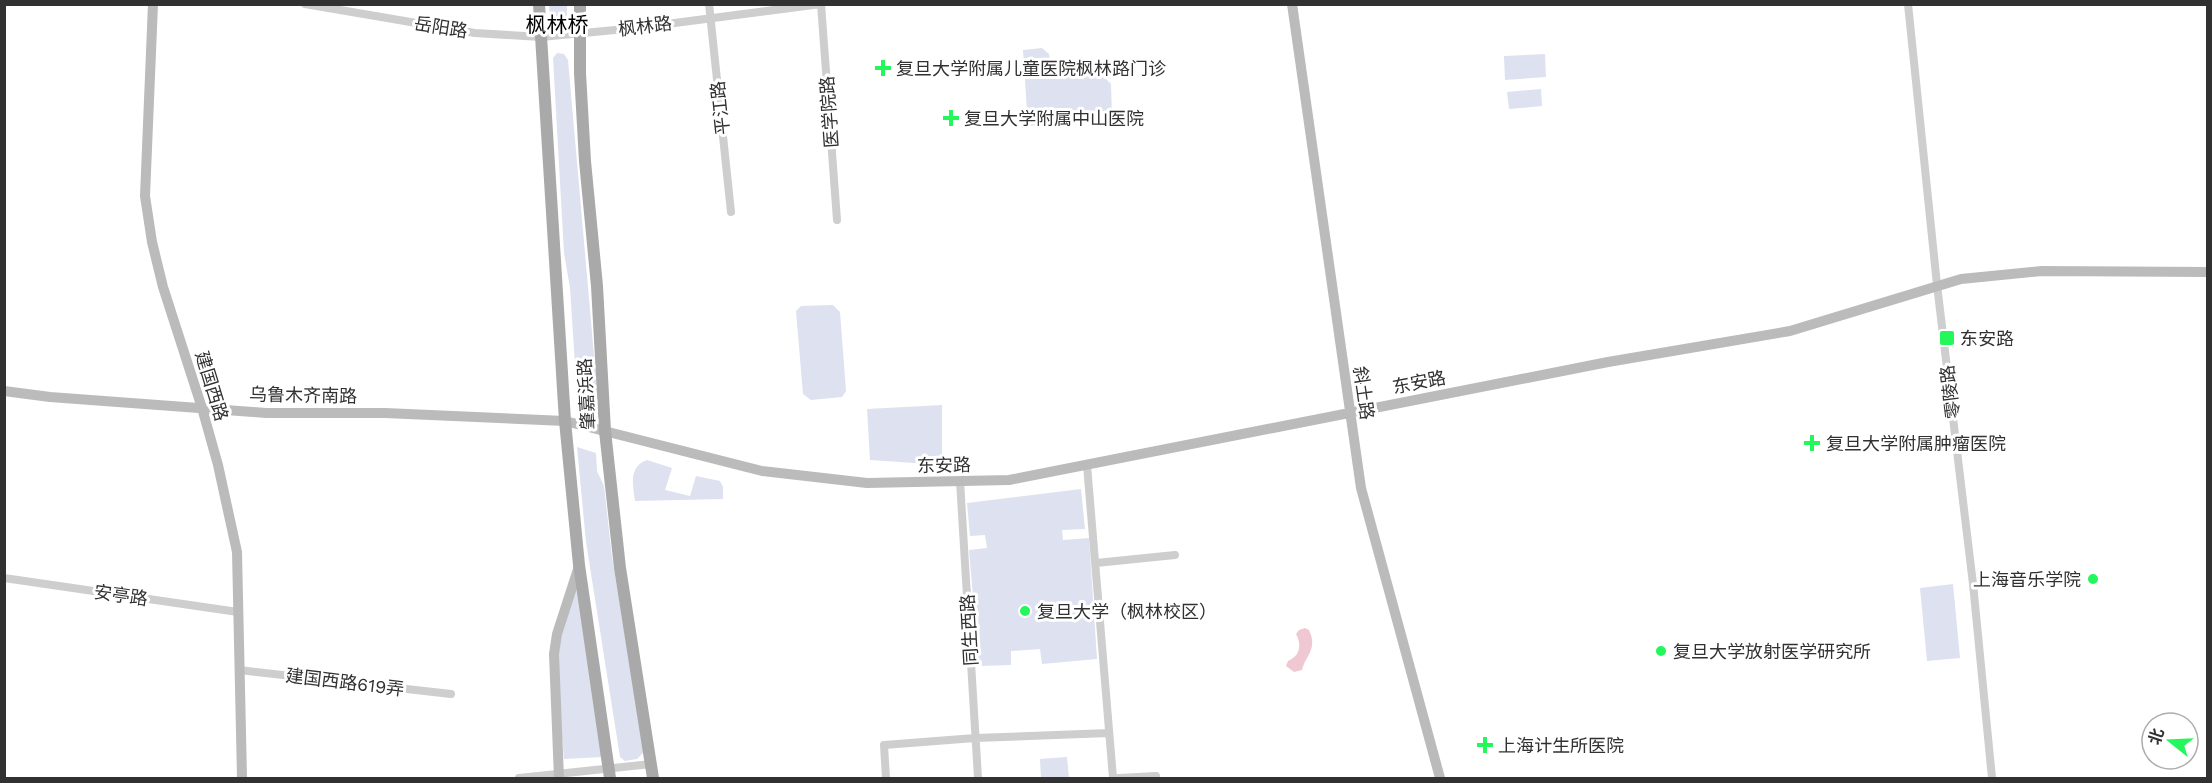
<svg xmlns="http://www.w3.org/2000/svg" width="2212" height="783" font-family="'Work Sans','Noto Sans SC',sans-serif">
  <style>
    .green { fill: #dee1ef }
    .water { fill: #f0c8d3 }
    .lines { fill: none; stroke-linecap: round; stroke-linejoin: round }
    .street { stroke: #cecece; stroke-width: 8 }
    .secondary { stroke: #bbb; stroke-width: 10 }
    .primary { stroke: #a9a9a9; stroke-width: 12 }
    .poi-dot { fill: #24f75b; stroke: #fff; stroke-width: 2 }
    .labels { text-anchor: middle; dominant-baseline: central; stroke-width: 6; stroke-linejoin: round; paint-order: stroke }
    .street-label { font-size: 18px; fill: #313131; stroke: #fff }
    .poi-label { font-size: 18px; fill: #313131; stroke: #fff; text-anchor: start }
    .quarter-label { font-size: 21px; fill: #000; stroke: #fff }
  </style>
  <rect width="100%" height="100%" fill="#fff"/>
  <path class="green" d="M 549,5 L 567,5 L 567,15 L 563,19 L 555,20 L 550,16 Z
    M 1042,48 L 1049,54 L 1051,66 L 1091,64 L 1111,84 L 1112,120 L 1028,126 L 1023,50 Z
    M 557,53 L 564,54 L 568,60 L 597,390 C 593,398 589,401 580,401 L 577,395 L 570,288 L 564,253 L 553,58 Z
    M 1545,54 L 1546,77 L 1505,80 L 1504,56 Z
    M 1541,89 L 1542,106 L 1509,109 L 1507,92 Z
    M 833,305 L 840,312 L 846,391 L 842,397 L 811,400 L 803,394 L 796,311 L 801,306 Z
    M 942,405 L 942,455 L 930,464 L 870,460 L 867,409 Z
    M 577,447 L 596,453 L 597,471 L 604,486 L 612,557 L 644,752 L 637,759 L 625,761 L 620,757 L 586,542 Z
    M 647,460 L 672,468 L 665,490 L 690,496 L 696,476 L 720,481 L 723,487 L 723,499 L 635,501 C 633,485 628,467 647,460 Z
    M 1081,489 L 1085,529 L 1062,530 L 1063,540 L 1089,538 L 1097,659 L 1042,664 L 1040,649 L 1011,651 L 1011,665 L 979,666 L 969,550 L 987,548 L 985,535 L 970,536 L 967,503 Z
    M 578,584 L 602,757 L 564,759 C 561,717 553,670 562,629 C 566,614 573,599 578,584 Z
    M 1953,584 L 1960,658 L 1927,661 L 1920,588 Z
    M 1067,757 L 1069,778 L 1041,778 L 1040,759 Z"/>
  <path class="water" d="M 1305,628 L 1309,630 C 1318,649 1306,655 1302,670 L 1294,672 L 1286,666 L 1288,661 C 1300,656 1302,645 1296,634 L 1299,630 Z"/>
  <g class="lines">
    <path class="street" d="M 305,4 L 475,33 L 541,37 L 636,28 L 821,4 L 837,220
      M 709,4 L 731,212
      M 1908,4 L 1937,285 L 1973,584 L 1992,778
      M 1087,465 L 1113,778
      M 960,481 L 978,778
      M 1096,563 L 1175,555
      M 4,578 L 238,612
      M 239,670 L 451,694
      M 519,778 L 651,764
      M 886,778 L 884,745 L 975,738 L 1109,733
      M 1119,778 L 1156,776"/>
    <path class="secondary" d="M 153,4 L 145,196 L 152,242 L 163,287 L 202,408 L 218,465 L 237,552 L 242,778
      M 1292,4 L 1361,488 L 1440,778
      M 4,391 L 50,397 L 266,413 L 385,413 L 565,421 L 762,471 L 867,483 L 1009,480 L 1608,362 L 1790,331 L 1961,279 L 2042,271 L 2208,272
      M 559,778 L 554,654 L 557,634 L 579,566"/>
    <path class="primary" d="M 539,4 L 565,421 L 579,565 L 610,778
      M 580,4 L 580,73 L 585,161 L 597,286 L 605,431 L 620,568 L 653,778"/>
  </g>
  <g class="poi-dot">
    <path d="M880 59h6v6h6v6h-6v6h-6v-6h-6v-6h6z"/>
    <path d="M948 109h6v6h6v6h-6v6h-6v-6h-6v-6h6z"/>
    <rect x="1939" y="330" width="16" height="16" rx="3"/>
    <path d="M1809 434h6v6h6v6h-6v6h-6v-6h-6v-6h6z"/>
    <circle cx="2093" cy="579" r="6"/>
    <circle cx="1025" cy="611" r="6"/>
    <circle cx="1661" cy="651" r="6"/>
    <path d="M1482 736h6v6h6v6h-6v6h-6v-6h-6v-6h6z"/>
  </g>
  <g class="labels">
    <g class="street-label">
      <text transform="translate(645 26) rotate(-7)">枫林路</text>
      <text transform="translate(441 27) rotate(9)">岳阳路</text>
      <text transform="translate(720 108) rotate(-96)">平江路</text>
      <text transform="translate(829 112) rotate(-94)">医学院路</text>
      <text transform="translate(1419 382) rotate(-11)">东安路</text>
      <text transform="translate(212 386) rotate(73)">建国西路</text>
      <text transform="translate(1950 392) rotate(-97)">零陵路</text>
      <text transform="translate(1364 393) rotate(82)">斜土路</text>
      <text transform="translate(586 394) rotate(-93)">肇嘉浜路</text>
      <text transform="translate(303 395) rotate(1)">乌鲁木齐南路</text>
      <text transform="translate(944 465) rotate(-1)">东安路</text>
      <text transform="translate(121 595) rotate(8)">安亭路</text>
      <text transform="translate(969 630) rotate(-93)">同生西路</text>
      <text transform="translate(345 682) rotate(7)">建国西路619弄</text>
    </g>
    <g class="poi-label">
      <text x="896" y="68">复旦大学附属儿童医院枫林路门诊</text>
      <text x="964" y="118">复旦大学附属中山医院</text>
      <text x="1960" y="338">东安路</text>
      <text x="1826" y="443">复旦大学附属肿瘤医院</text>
      <text x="2081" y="579" text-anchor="end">上海音乐学院</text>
      <text x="1037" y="611">复旦大学（枫林校区）</text>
      <text x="1673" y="651">复旦大学放射医学研究所</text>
      <text x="1498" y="745">上海计生所医院</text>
    </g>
    <g class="quarter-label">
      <text x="557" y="24">枫林桥</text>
    </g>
  </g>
  <rect width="2212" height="783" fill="none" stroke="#313131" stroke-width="12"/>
  <g transform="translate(2170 741) rotate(288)"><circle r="28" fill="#ffffff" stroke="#adadad" stroke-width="1.5"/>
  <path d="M0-4.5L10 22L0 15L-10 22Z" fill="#24f75b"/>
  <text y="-9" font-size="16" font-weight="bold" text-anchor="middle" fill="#313131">北</text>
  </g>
</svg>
